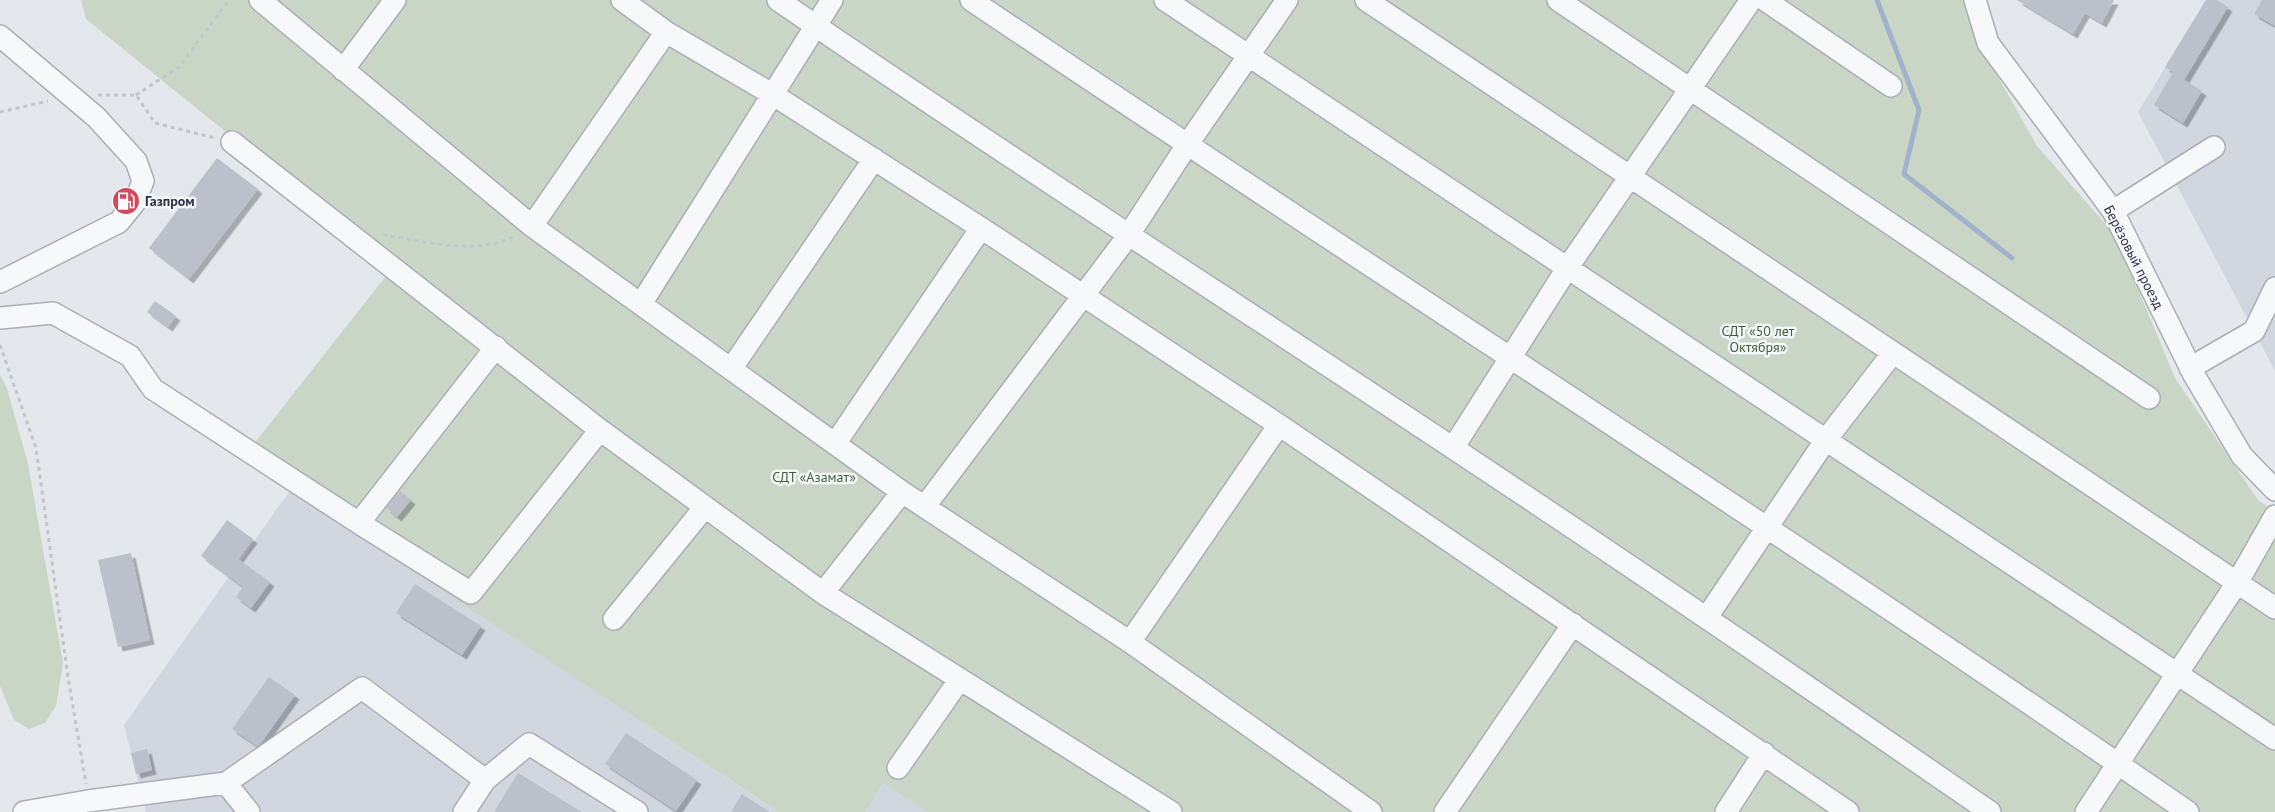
<svg xmlns="http://www.w3.org/2000/svg" width="2275" height="812" font-family="'PT Sans',sans-serif">
  <style>
    .built { fill: #d2d6de }
    .green { fill: #c9d6c5 }
    .lines { fill: none; stroke-linecap: round; stroke-linejoin: round }
    .stream { stroke: #9fb4cc; stroke-width: 5 }
    .building { fill: #bbc0ca; filter: url(#shadow) }
    .minor-casing { stroke: #a9aeb7; stroke-width: 24 }
    .path { stroke: #c2c5cb; stroke-width: 3; stroke-dasharray: 4 4; stroke-linecap: butt }
    .minor { stroke: #f7f8fa; stroke-width: 21 }
    .labels { text-anchor: middle; dominant-baseline: central; stroke-width: 5; stroke-linejoin: round; paint-order: stroke }
    .poi-label { font-size: 14px; font-weight: bold; fill: #2b3445; stroke: #f4f6f9; text-anchor: start }
    .street-label { font-size: 14px; fill: #2b3445; stroke: #f4f6f9 }
    .park-label { font-size: 14px; fill: #3f6138; stroke: #f4f6f9 }
  </style>
  <defs>
    <filter id="shadow"><feDropShadow dx="4.5" dy="4.5" stdDeviation="0" flood-color="#0004"/></filter>
  </defs>
  <rect width="100%" height="100%" fill="#e4e7ec"/>
  <path class="built" d="M 2206,0 L 2275,0 L 2275,371 L 2138,112 Z
    M 291,489 L 739,786 L 779,812 L 146,812 L 124,725 Z
    M 882,782 L 928,812 L 865,812 Z"/>
  <path class="green" d="M 81,0 L 1965,0 L 1984,52 L 2037,146 L 2116,236 L 2175,378 L 2258,500 L 2275,512 L 2275,812 L 928,812 L 883,783 L 865,812 L 779,812 L 242,459 L 393,267 L 86,19 Z
    M 0,375 L 7,388 L 28,464 L 63,663 L 56,706 L 45,723 L 29,729 L 14,720 L 0,686 Z"/>
  <g class="lines">
    <path class="stream" d="M 1877,0 L 1919,110 L 1904,174 L 2012,258"/>
  </g>
  <path class="building" d="M 2017,0 L 2114,0 L 2102,23 L 2085,13 L 2073,34 Z
    M 2206,0 L 2216,0 L 2228,7 L 2184,80 L 2202,91 L 2183,123 L 2154,105 L 2173,72 L 2165,67 Z
    M 2262,0 L 2275,0 L 2275,26 L 2254,14 Z
    M 217,158 L 258,189 L 189,279 L 149,248 Z
    M 155,301 L 176,316 L 168,327 L 147,312 Z
    M 400,491 L 411,500 L 397,517 L 386,508 Z
    M 227,520 L 253,539 L 238,559 L 270,582 L 251,608 L 236,597 L 243,587 L 201,556 Z
    M 131,553 L 150,640 L 118,647 L 98,560 Z
    M 415,584 L 481,626 L 462,655 L 396,613 Z
    M 269,677 L 295,695 L 261,743 L 257,746 L 232,729 Z
    M 626,733 L 697,780 L 676,811 L 605,764 Z
    M 147,749 L 152,770 L 136,774 L 131,753 Z
    M 518,773 L 582,812 L 494,812 Z
    M 742,794 L 770,812 L 731,812 Z"/>
  <g class="lines">
    <g class="minor-casing">
      <path id="minor" d="M 260,0 L 532,226 L 902,492 L 1130,642 L 1371,812
        M 622,0 L 666,32 L 772,94 L 981,228 L 1279,425 L 1848,812
        M 778,0 C 1002,154 1230,300 1456,450 C 1636,569 1813,690 1990,812
        M 971,0 C 1375,272 1787,535 2188,812
        M 1165,0 L 2275,739
        M 1366,0 L 2275,608
        M 1558,0 L 2149,398
        M 1765,0 L 1891,86
        M 1975,0 L 1988,43 L 2113,211 L 2194,375 L 2242,456 L 2275,490
        M 0,36 L 96,117 L 136,161 L 143,181 L 135,202 L 119,222 L 0,282
        M 343,70 L 395,0
        M 232,142 L 600,430 L 823,593 L 1171,812
        M 2113,211 L 2214,147
        M 532,226 L 666,32
        M 641,304 L 832,0
        M 0,318 L 53,313 L 130,356 L 153,389 L 359,523
        M 496,347 L 359,523 L 471,593 L 600,430
        M 2190,368 L 2254,331 L 2275,288
        M 731,369 L 874,159
        M 835,444 L 981,228
        M 1453,448 L 1568,267 L 1751,0
        M 925,506 L 1128,236 L 1187,145 L 1287,0
        M 823,593 L 902,492
        M 1707,617 L 1825,441 L 1892,354
        M 614,619 L 705,507
        M 1130,642 L 1279,425
        M 898,768 L 960,679
        M 485,780 L 529,744 L 637,812
        M 226,783 L 362,688 L 485,780 L 464,812
        M 24,812 L 88,801 L 226,783 L 249,812
        M 1445,812 L 1573,624
        M 1726,812 L 1764,753
        M 2086,812 L 2237,583 L 2275,516"/>
    </g>
    <path class="path" d="M 98,95 L 136,95 L 155,123 L 215,138
      M 136,95 L 179,67 L 229,0
      M 0,112 L 48,101
      M 383,235 C 425,241 477,257 516,235
      M 0,345 L 36,448 L 68,677 L 86,784"/>
    <use href="#minor" class="minor"/>
  </g>
  <defs>
    <g id="fuel-disc" transform="scale(1.4375)"><circle r="9.5" fill="#d1495b" stroke="#f4f6f9"/><path d="M-5.5-6h7V0h2V4h1.3V-2.5L3-4.5l.8-.8L6-3V5H2.5V1h-1V6h-7ZM-4.2-4.7v3.2H.2V-4.7Z" fill="#fff"/></g>
  </defs>
  <g fill-rule="evenodd">
    <use href="#fuel-disc" x="126" y="201"/>
  </g>
  <g class="labels">
    <g class="poi-label">
      <text x="145" y="201">Газпром</text>
    </g>
    <g class="street-label">
      <text transform="translate(2134 257) rotate(63)">Берёзовый проезд</text>
    </g>
    <g class="park-label">
      <text x="1758" y="331">СДТ «50 лет<tspan x="1758" dy="16">Октября»</tspan></text>
      <text x="814" y="477">СДТ «Азамат»</text>
    </g>
  </g>
</svg>
